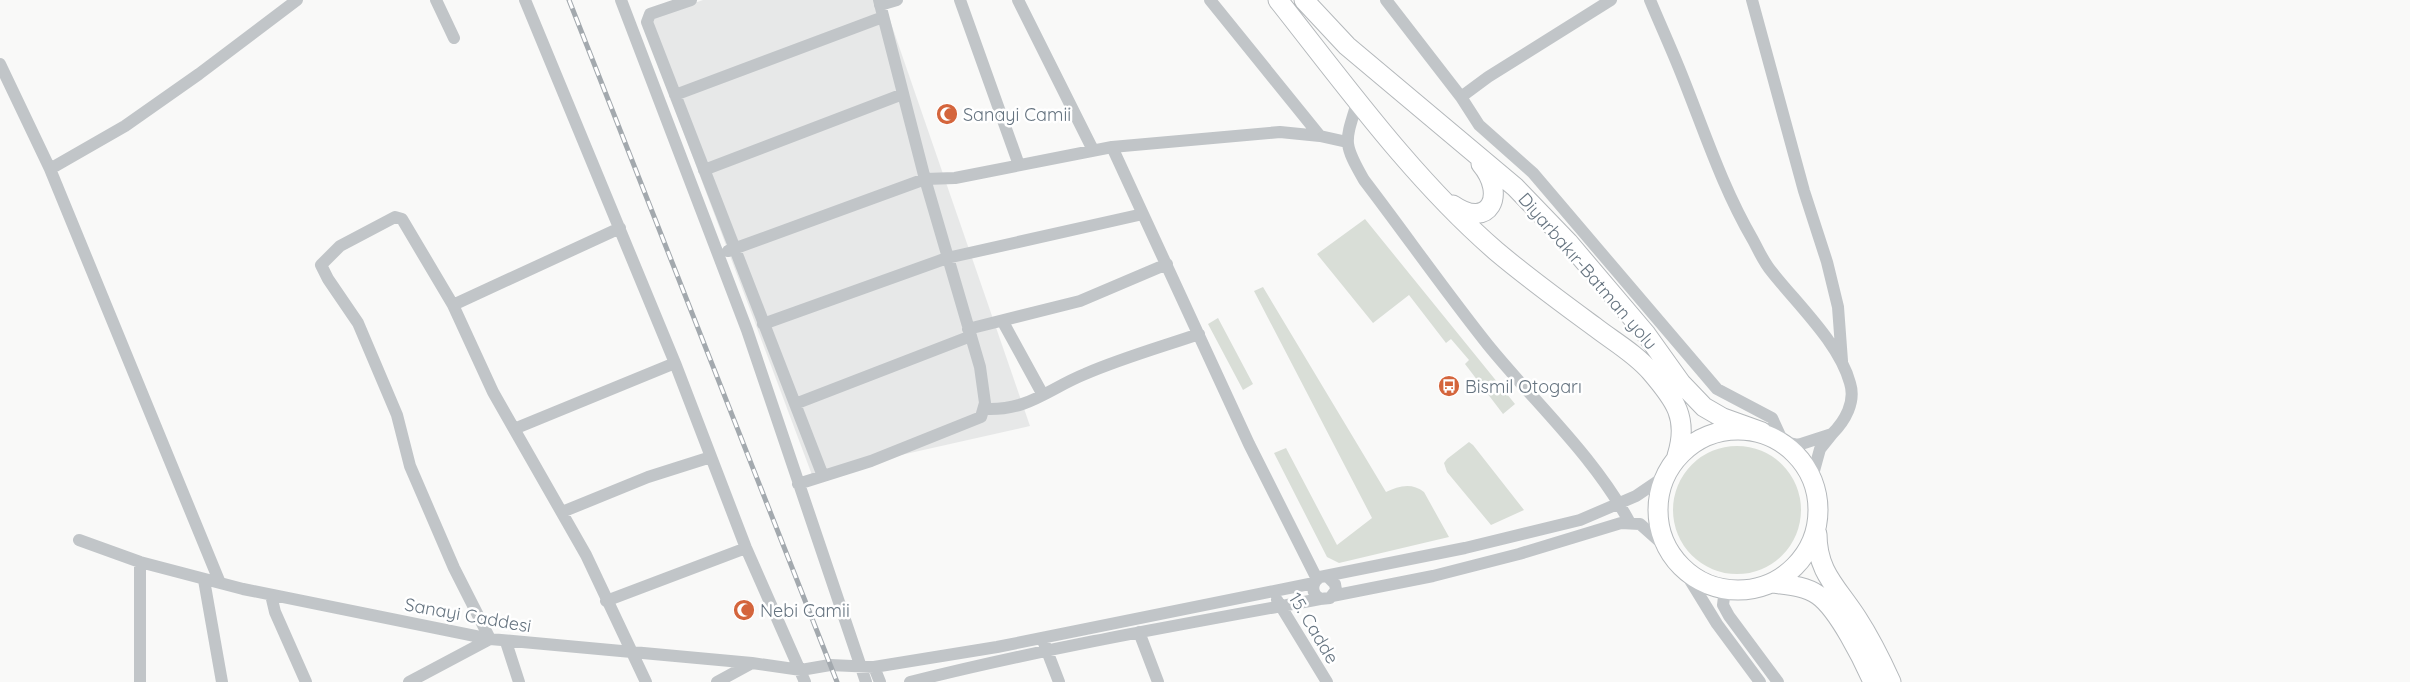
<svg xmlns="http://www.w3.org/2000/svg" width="2410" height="682" font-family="Quicksand,sans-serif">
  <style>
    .built { fill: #e7e8e8 }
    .green { fill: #d9ded7 }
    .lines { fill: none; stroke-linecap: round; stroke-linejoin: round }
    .highway-casing { stroke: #b4b8bb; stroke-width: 21 }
    .minor { stroke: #c1c5c8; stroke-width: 12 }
    .highway { stroke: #fff; stroke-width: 19 }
    .rail-casing { stroke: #a3a9ae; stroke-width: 5 }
    .rail { stroke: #fff; stroke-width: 3; stroke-dasharray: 9; stroke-linecap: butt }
    .labels { text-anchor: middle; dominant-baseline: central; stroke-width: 5; stroke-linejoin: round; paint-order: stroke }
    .poi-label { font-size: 18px; fill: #667480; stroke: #fff; text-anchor: start }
    .street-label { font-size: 18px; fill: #667480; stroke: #fff }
  </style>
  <rect width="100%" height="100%" fill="#f9f9f8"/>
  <path class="built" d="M 703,0 L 883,0 L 1030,426 L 812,475 L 642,21 Z"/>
  <path class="green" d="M 1365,219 L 1515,404 L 1503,414 L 1465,364 L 1469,360 L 1451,339 L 1446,343 L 1409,295 L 1373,323 L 1317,254 Z
    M 1263,287 L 1386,492 C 1398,486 1412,482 1424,492 L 1449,537 L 1339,563 L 1327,557 L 1274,453 L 1286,448 L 1337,545 L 1372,518 L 1254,291 Z
    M 1218,318 L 1253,384 L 1243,390 L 1208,324 Z
    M 1469,442 L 1473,445 L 1524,510 L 1491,525 L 1447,472 L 1444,463 L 1447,459 Z
    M1673 510a64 64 0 1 1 128 0a64 64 0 1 1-128 0Z"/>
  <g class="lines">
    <g class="highway-casing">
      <path id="highway" d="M 1278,0 C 1346,86 1413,179 1496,251 C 1528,278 1561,302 1595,327 C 1613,341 1636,354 1651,372 C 1675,400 1689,418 1677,456
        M 1304,0 L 1347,46 L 1515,187 L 1568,242 L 1646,334 L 1681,383 L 1704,407 L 1723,418 L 1762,432
        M 1453,205 C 1489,230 1507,195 1481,164
        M1658 510a80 80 0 1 1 160 0a80 80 0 1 1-160 0Z
        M 1817,534 C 1817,572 1837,587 1857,618 C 1870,638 1881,660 1891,682
        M 1773,583 C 1788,585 1805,586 1818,595 C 1838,609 1863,659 1873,682"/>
    </g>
    <path class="minor" d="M 436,0 L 454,38
      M 525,0 L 675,363 L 746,548 L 805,682
      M 621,0 L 747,330 L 866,682
      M 691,0 L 650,14 L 647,22 L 823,476
      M 960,0 L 1019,165
      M 1018,0 L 1093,150
      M 1210,0 L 1320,136
      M 1386,0 L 1461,97 L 1479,125 L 1533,173 L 1717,389 L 1772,418 L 1783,442 L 1798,445 L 1832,434 L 1820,449 L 1812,478
      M 1650,0 C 1660,24 1671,48 1681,73 C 1704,130 1722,187 1753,240 C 1759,251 1764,263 1772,272 C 1798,305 1839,343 1850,383 C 1856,402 1845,421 1832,434
      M 1752,0 L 1804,191 L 1827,262 L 1838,307 L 1842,361
      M 880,5 L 897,0
      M 0,64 L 50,169 L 220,583
      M 675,95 L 883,17
      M 1461,97 L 1488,77 L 1611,0
      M 1358,100 C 1345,142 1342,142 1364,180 C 1406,235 1445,291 1488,345 C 1536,404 1594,456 1630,523
      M 1112,147 L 1249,444 L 1317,579
      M 50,169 L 125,126 L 199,74 L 297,0
      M 704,170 L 903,94
      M 728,251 L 925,179 L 879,0
      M 453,305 L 620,228
      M 1003,322 L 1043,395
      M 763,324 L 947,258 L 1143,214
      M 968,329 L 1080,301 L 1167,264
      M 795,404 L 971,336
      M 985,409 C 1028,411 1048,389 1085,374 C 1122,358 1161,347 1199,334
      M 514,429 L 675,363
      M 798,484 L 871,461 L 981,417 L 985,403 L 980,367 L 925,179 L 955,178 L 1112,147 L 1280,132 L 1320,136 L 1347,142
      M 562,512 L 648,477 L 711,457
      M 79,540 L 140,562 L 243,589 L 490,639 L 752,663 L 801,670 L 830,665 L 874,667 L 997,647 L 1314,583
      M 140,562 L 140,682
      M 1682,567 L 1717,624 L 1760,682
      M 1328,577 L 1335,584 L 1336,590 L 1330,598 L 1320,599 C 1311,593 1311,583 1320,577 L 1465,548 L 1580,520 L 1636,496 L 1664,477
      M 204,580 L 222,682
      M 1725,589 L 1723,605 L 1729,616 L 1778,682
      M 271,595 L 275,612 L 306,682
      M 1332,596 L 1433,576 L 1519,554 L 1621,523 L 1640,524 L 1667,548
      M 1277,600 L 1327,682
      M 606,601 L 746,548
      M 1139,632 L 1158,682
      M 506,642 L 519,682
      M 1044,643 L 1059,682
      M 874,667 L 880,682
      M 409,682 L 490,639 L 454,568 L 410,466 L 397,415 L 358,323 L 328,279 L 321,265 L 340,246 L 395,217 L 402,219 L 453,305 L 493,392 L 586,555 L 646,682
      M 717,682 L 752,663
      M 910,682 C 1045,648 1183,624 1320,599"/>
    <use href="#highway" class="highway"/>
    <g class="rail-casing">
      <path id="rail" d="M 569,0 L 837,682"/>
    </g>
    <use href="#rail" class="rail"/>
  </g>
  <defs>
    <g id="mosque-disc" transform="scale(1.125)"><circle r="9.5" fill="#d4653c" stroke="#fff"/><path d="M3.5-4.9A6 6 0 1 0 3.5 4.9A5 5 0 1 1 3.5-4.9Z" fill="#fff"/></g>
    <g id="bus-disc" transform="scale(1.125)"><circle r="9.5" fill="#d4653c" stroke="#fff"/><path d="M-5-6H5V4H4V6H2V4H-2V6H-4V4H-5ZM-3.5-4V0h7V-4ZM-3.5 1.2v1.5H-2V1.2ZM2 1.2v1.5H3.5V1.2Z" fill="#fff"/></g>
  </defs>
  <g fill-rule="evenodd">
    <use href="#mosque-disc" x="947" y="114"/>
    <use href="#bus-disc" x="1449" y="386"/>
    <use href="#mosque-disc" x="744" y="610"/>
  </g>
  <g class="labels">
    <g class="poi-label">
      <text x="963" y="114">Sanayi Camii</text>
      <text x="1465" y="386">Bismil Otogarı</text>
      <text x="760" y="610">Nebi Camii</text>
    </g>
    <g class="street-label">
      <text transform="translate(1588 271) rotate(49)">Diyarbakır-Batman yolu</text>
      <text transform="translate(468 615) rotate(10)">Sanayi Caddesi</text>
      <text transform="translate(1314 628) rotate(59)">15. Cadde</text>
    </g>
  </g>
</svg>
